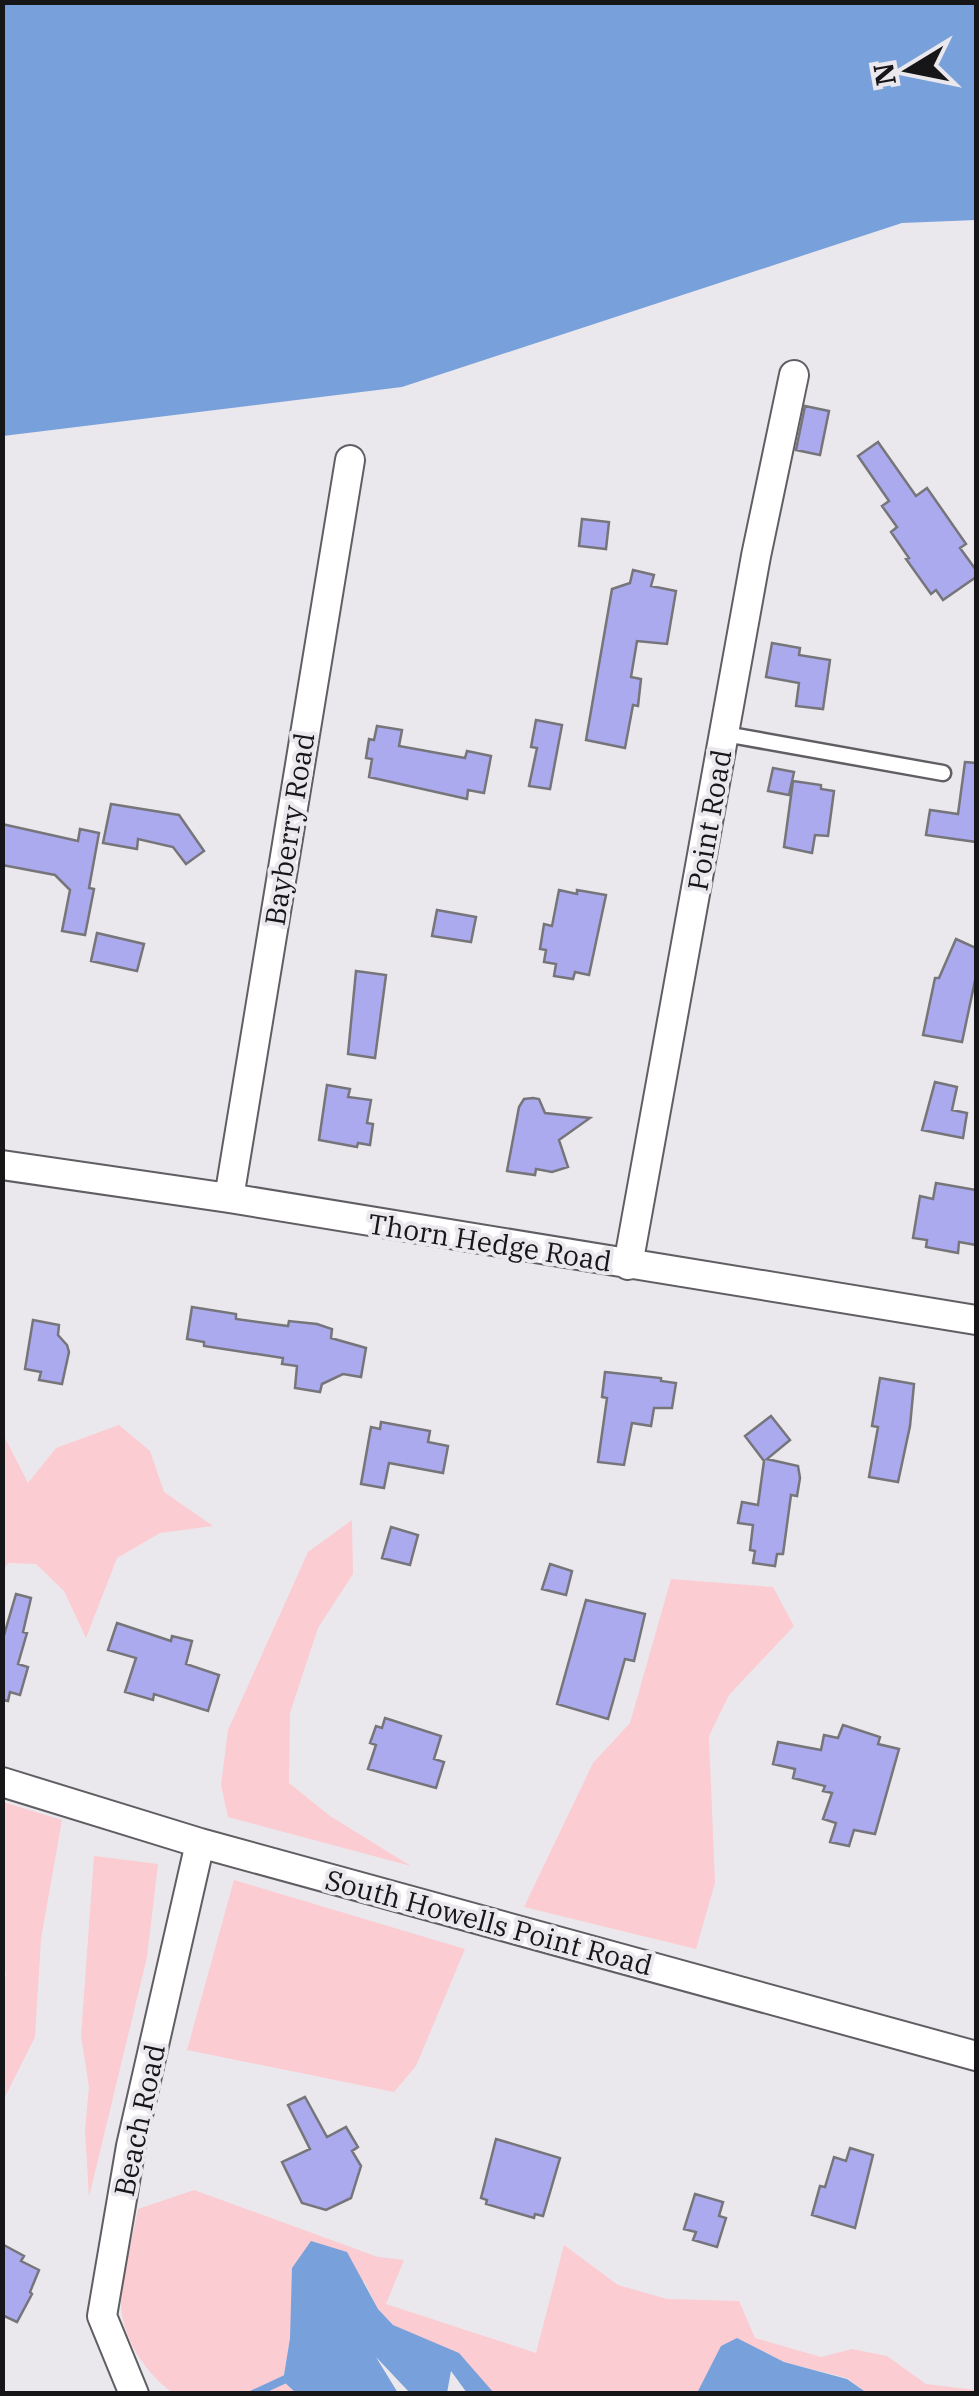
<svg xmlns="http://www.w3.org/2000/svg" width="979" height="2396" font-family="'IBM Plex Serif',serif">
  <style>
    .green { fill: #fbccd1 }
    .water { fill: #78a1db }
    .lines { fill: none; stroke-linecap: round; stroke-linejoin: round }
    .stream { stroke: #78a1db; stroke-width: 8 }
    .building { fill: #acaaee; stroke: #75757a; stroke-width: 2.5 }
    .service-casing { stroke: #615e63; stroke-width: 19 }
    .minor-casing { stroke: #615e63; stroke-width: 32 }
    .service { stroke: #fff; stroke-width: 14 }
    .minor { stroke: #fff; stroke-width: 28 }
    .labels { text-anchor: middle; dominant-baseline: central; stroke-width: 8; stroke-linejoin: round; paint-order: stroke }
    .street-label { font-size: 28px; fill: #161517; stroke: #ebe8ed }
  </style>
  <rect width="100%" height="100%" fill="#ebe8ed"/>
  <path class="green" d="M 119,1425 L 150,1451 L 164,1492 L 213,1526 L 160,1533 L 117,1558 L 86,1638 L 64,1591 L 36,1564 L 8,1563 L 3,1571 L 3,1434 L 28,1483 L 56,1448 Z
    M 352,1520 L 353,1574 L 318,1628 L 290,1713 L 289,1783 L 330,1816 L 411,1866 L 228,1817 L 221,1785 L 228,1730 L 308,1552 Z
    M 671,1579 L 773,1587 L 794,1626 L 729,1695 L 709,1736 L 715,1883 L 696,1949 L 524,1907 L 593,1763 L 630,1723 Z
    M 3,1802 L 62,1820 L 41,1939 L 35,2037 L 3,2101 L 2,1983 L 6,1975 L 2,1948 Z
    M 94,1856 L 158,1864 L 147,1957 L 89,2197 L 85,2130 L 89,2087 L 81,2036 Z
    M 234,1880 L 465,1949 L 416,2066 L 394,2092 L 187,2050 Z
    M 194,2190 L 378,2257 L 404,2260 L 386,2304 L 536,2353 L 564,2245 L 618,2285 L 667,2299 L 739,2301 L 755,2338 L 821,2357 L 852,2349 L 887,2356 L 926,2384 L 976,2390 L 976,2393 L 867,2393 L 847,2378 L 784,2362 L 737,2338 L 697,2393 L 494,2393 L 420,2339 L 393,2325 L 378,2309 L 364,2281 L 290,2338 L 283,2381 L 296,2393 L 173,2393 C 145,2373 121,2337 121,2301 C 122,2271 133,2238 138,2209 Z"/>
  <path class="water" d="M 2,3 L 976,3 L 976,220 L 902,223 L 402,387 L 3,436 Z
    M 311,2241 L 347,2252 L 378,2309 L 393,2325 L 459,2353 L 494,2393 L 467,2393 L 451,2371 L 447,2393 L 410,2393 L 376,2357 L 398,2393 L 296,2393 L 283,2381 L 290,2338 L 292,2268 Z
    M 737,2338 L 784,2362 L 847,2379 L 867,2393 L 697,2393 L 721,2346 Z"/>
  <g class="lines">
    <path class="stream" d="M 253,2394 L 290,2377"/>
  </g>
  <path class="building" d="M 805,406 L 829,411 L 820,455 L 796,450 Z
    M 878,442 L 916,496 L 927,488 L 966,544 L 960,548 L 976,570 L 976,577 L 943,600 L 936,590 L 931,594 L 906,559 L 909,558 L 891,532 L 897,527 L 882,506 L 889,501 L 858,456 Z
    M 582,519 L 609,522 L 606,549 L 579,546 Z
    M 633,570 L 654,575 L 651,586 L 676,591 L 667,644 L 637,641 L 631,677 L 641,679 L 638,706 L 633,705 L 625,748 L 586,740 L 612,589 L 630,583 Z
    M 772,643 L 800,648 L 799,655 L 830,660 L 823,709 L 796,706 L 799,683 L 766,677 Z
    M 536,720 L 562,725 L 550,789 L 529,786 L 537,748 L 531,747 Z
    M 377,726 L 402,730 L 399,746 L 465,758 L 467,751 L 491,756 L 484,793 L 468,790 L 467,799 L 369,777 L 372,759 L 366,758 L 369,739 L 374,740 Z
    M 965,762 L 976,763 L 976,842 L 926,835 L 930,810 L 958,814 Z
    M 773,768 L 794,772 L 789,795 L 768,791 Z
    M 793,781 L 821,785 L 821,789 L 834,791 L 828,836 L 815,835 L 812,853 L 784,847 Z
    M 111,804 L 179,815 L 204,851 L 186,864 L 173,847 L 138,839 L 137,849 L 103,843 Z
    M 2,824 L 78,841 L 80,829 L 99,833 L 89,888 L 94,889 L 85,935 L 62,931 L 70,890 L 55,875 L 2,865 Z
    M 559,890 L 577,894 L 577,890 L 606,895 L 589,975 L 575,972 L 573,979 L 554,976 L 556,964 L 544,962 L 546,950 L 540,949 L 544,924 L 552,926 Z
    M 437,910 L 476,917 L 471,942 L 432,936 Z
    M 97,933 L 144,944 L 137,971 L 91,961 Z
    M 956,939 L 976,948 L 976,976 L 962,1042 L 923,1035 L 935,978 L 939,978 Z
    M 356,971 L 386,975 L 375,1058 L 348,1054 Z
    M 935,1082 L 957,1087 L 952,1110 L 967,1113 L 963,1138 L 922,1130 Z
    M 327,1085 L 350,1089 L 348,1097 L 371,1100 L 367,1123 L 373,1124 L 370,1145 L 358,1143 L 357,1147 L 319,1140 Z
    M 533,1098 L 539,1099 L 545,1113 L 590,1118 L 559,1140 L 568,1167 L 552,1172 L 536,1169 L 535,1175 L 507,1171 L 519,1107 L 524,1099 Z
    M 936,1183 L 976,1190 L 976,1245 L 959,1242 L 958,1253 L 926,1247 L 927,1240 L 913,1238 L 920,1196 L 933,1199 Z
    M 192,1307 L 236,1314 L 236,1319 L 288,1326 L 289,1321 L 317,1324 L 332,1329 L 331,1338 L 366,1348 L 361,1377 L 343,1374 L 322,1384 L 320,1392 L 295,1388 L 297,1366 L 282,1364 L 283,1358 L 204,1346 L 204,1342 L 187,1339 Z
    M 33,1320 L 59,1325 L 58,1335 L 67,1345 L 69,1352 L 62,1384 L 39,1380 L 41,1372 L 25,1369 Z
    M 605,1372 L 661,1378 L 661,1381 L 676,1383 L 672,1408 L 654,1408 L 651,1426 L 632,1423 L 624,1465 L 598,1462 L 607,1398 L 602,1397 Z
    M 880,1378 L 914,1384 L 910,1426 L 898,1482 L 869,1477 L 878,1427 L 872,1426 Z
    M 771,1416 L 790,1440 L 767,1459 L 798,1466 L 800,1478 L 797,1496 L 791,1495 L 783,1554 L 777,1554 L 775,1566 L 753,1563 L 755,1551 L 750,1550 L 753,1525 L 738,1523 L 742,1502 L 758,1505 L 764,1461 L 745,1436 Z
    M 381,1422 L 430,1431 L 428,1442 L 448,1446 L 443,1473 L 389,1463 L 384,1488 L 361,1484 L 371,1427 L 380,1429 Z
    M 391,1527 L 418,1535 L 410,1565 L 382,1558 Z
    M 550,1564 L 572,1571 L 566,1595 L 542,1589 Z
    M 16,1594 L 31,1598 L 23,1632 L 27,1633 L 18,1664 L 28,1667 L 20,1695 L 10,1692 L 8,1701 L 2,1700 L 2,1642 Z
    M 586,1600 L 645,1614 L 634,1661 L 625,1659 L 608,1719 L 557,1704 Z
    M 117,1623 L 171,1641 L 172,1636 L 192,1641 L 186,1664 L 219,1675 L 208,1711 L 154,1694 L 153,1700 L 125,1692 L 136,1658 L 108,1650 Z
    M 385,1718 L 441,1736 L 434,1759 L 444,1762 L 436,1788 L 368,1769 L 376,1745 L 370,1743 L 376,1726 L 382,1728 Z
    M 843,1725 L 880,1737 L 878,1744 L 899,1749 L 875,1834 L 854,1830 L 849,1846 L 830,1842 L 836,1823 L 823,1819 L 832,1793 L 823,1791 L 825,1786 L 793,1778 L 795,1769 L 773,1764 L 778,1742 L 821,1750 L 824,1735 L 838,1738 Z
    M 305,2097 L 327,2137 L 346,2127 L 358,2147 L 352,2151 L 361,2166 L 351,2198 L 326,2210 L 302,2203 L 282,2162 L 310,2149 L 288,2105 Z
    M 496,2139 L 560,2158 L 543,2216 L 535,2214 L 534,2218 L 486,2204 L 487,2200 L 481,2198 Z
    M 850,2148 L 873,2155 L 855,2228 L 812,2215 L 820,2186 L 825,2187 L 834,2157 L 846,2161 Z
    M 695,2194 L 723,2202 L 719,2216 L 726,2218 L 717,2247 L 693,2240 L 696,2232 L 684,2229 Z
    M 2,2244 L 24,2256 L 21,2261 L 39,2270 L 30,2292 L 32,2294 L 17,2322 L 2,2315 Z"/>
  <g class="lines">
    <g class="service-casing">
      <path id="service" d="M 725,734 L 943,773"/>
    </g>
    <g class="minor-casing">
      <path id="minor" d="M 2,1165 L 229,1198 L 976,1320
        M 229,1198 L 350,460
        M 628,1265 L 756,556 L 794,375
        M 2,1782 L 200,1843 L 976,2056
        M 134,2394 L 102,2316 L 131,2146 L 200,1843"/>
    </g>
    <use href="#service" class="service"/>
    <use href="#minor" class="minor"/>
  </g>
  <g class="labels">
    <g class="street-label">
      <text transform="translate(709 820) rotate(-80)">Point Road</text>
      <text transform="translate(289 829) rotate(-81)">Bayberry Road</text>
      <text transform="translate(490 1242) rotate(9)">Thorn Hedge Road</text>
      <text transform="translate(489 1922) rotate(15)">South Howells Point Road</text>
      <text transform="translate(139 2120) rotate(-78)">Beach Road</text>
    </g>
  </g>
  <rect width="979" height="2396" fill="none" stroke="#161517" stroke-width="10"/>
  <g transform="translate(909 70) rotate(260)" stroke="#ebe8ed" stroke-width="8" paint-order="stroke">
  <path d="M0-8L18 38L0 25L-18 38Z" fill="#161517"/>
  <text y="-15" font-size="28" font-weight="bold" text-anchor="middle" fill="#161517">N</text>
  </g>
</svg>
